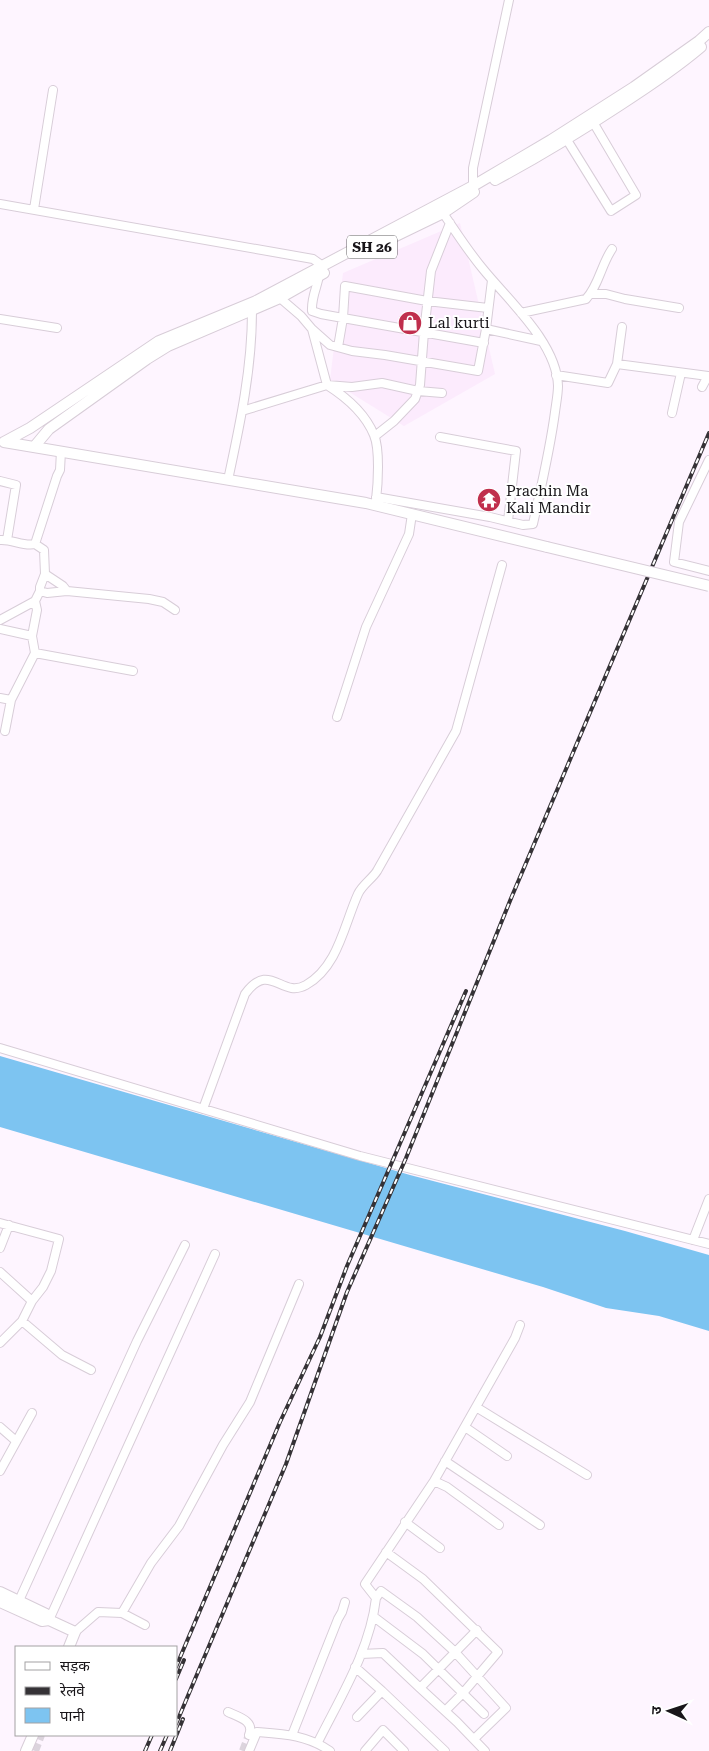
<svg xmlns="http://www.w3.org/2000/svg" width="709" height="1751" font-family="'Roboto Serif','Noto Sans Devanagari',serif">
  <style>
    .built { fill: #fcebfd }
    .water { fill: #7dc4f1 }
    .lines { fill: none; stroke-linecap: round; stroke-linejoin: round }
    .minor-tunnel { stroke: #dcd4dd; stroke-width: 8; stroke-dasharray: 8 4; stroke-linecap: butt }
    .minor-casing { stroke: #d8cdd8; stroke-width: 10 }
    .major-casing { stroke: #d8cdd8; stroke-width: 12 }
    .minor { stroke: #fff; stroke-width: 8 }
    .major { stroke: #fff; stroke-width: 10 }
    .rail-casing { stroke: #353236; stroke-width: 4 }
    .rail { stroke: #fff; stroke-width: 2; stroke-dasharray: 5.5; stroke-linecap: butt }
    .major-bridge-casing { stroke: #d8cdd8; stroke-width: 12; stroke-linecap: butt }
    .major-bridge { stroke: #fff; stroke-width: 10 }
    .labels { text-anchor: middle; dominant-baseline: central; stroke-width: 4; stroke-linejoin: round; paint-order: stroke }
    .shield { fill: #fff; stroke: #5e5c5f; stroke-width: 1 }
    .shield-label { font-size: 14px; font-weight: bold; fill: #19161a }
    .poi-label { font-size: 15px; fill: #19161a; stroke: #fff; text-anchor: start }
  </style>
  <rect width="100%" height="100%" fill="#fef5ff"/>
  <path class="built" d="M 460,223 L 495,374 L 404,426 L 330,380 L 343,273 Z"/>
  <path class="water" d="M 0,1056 L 410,1175 L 625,1231 L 709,1255 L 709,1331 L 659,1316 L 606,1308 L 543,1287 L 0,1127 Z"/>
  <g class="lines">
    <path class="minor-tunnel" d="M 35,1751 L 41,1735
      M 243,1751 L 249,1735"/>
    <g class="minor-casing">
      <path id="minor" d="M 567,140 L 611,211 L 636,195 L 593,122
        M 473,189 L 473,168 L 509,0
        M 0,204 L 313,259 L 320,264 C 321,282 311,293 312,311 L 321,314 L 343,318 L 345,286 L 427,301 L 488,308
        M 34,209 L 53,90
        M 492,280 L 486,329 L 541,341
        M 591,294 L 606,294 L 625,299 L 679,308
        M 280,298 L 301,316 L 312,329 L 327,385 C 346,397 365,413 374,435 C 380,449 378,484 376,500
        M 521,313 L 586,299 C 599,285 601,265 612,249
        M 0,319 L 57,328
        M 312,329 L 330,345 L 352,351 L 385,355 L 478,371 L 486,329
        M 338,347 L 343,318 L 484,343
        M 617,364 L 622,327
        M 556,375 L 608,383 L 617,364 L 708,376 L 702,387
        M 242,411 L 327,385 L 352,387 L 382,383 L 418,391 L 442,393
        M 672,413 L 681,373
        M 375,436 L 394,421 L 415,399 L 420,385 L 424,332 L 431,271 L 450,223
        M 440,437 L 516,451 L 508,521
        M 709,460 L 679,522 L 674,562 L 709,571
        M 228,480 C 240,424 252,369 252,311
        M 0,481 L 16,485 L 7,540
        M 376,497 L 490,517 L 523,525 L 533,524 C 541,487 550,450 555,412 C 556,404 558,394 558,386 C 557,343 508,300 483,269 C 468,251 456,232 443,213
        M 0,540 C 12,539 24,547 35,544 L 44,550 L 45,574 L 40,587 L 40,591 L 35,601 L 0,620
        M 35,544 L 57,476 L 60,470 L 61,451
        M 45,574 L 63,586 L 67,591
        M 40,591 L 47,593 L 67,591 L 149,599 L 163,602 L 175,610
        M 0,629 L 32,636
        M 35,653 L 133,671
        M 0,698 L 11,700
        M 337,717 L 366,627 L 409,534 L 412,514
        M 5,731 L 11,700 L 35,653 L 32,636 L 37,610 L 35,601
        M 0,1048 L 360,1156 L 709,1244
        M 203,1109 L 245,994 C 270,960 281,999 306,985 C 338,967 344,925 358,894 C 362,885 372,879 377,871 L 456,731 L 502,565
        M 0,1223 L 59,1239 L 51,1271 L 43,1287 L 32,1301 L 22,1321 L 0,1343
        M 693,1240 L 709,1199
        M 0,1248 L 9,1225
        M 0,1272 L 32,1301
        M 22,1321 L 62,1355 L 91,1370
        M 476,1407 L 587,1475
        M 0,1427 L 16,1441
        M 465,1427 L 507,1456
        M 445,1461 L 540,1525
        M 0,1471 L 32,1413
        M 434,1481 L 447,1487 L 499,1525
        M 405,1522 L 440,1548
        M 386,1552 L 423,1579 L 498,1652 L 463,1693 L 445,1711
        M 376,1598 L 381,1591 L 417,1617 L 454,1651 L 506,1708 L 474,1739
        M 17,1605 L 137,1341 L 185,1245
        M 122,1613 L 151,1563 L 179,1526 L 223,1445 L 250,1402 L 299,1284
        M 374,1617 L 423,1654 L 484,1714
        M 49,1620 L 215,1254
        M 75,1632 L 98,1612 L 122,1613 L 145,1625
        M 361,1654 L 383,1653 L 420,1688 L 477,1630
        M 355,1667 L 382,1691 L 445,1751
        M 420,1688 L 457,1722 L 485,1751
        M 228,1712 C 239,1717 255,1721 249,1735
        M 357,1717 L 382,1691
        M 292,1735 L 338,1619 L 342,1612 L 345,1602
        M 318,1742 C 341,1696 370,1650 376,1598 L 365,1584 L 434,1481 L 515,1338 L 520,1325
        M 249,1751 L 257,1732 C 284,1734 307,1735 330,1751
        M 365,1751 L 383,1730 L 404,1751"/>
    </g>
    <g class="major-casing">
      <path id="major" d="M 495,180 C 538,157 579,132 620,105 C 648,87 675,69 701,47
        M 377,245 L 443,213 L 474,192
        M 4,442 L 30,428 L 159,341 L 256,301 L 473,186 L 551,140 L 634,87 L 699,41 L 709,32
        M 4,442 L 366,503 L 547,547
        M 34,447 L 49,429 L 147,359 L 168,346 L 280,298 L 324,273
        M 0,1592 L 46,1614 L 49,1620
        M 0,1602 L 42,1621 L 49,1620 L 75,1632 L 69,1647
        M 26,1751 L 33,1735"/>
    </g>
    <use href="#minor" class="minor"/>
    <use href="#major" class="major"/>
    <g class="rail-casing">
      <path id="rail" d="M 176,1667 L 280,1422 L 320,1337 L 347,1266 L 466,991
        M 176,1679 L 184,1660
        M 176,1724 L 286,1464 L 347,1292 L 406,1158 L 512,896 L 709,433
        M 145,1751 L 152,1735
        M 160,1751 L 167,1735
        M 170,1751 L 183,1719"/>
    </g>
    <use href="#rail" class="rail"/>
    <g class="major-bridge-casing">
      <path id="major-bridge" d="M 547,547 L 709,586"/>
    </g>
    <use href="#major-bridge" class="major-bridge"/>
  </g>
  <defs>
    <g id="shop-disc" transform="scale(1.25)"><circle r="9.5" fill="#c02f4d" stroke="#fff"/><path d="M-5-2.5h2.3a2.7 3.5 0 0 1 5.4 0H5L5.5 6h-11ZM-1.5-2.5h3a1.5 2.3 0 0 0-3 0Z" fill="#fff"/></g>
    <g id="temple-disc" transform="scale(1.25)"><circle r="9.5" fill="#c02f4d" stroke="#fff"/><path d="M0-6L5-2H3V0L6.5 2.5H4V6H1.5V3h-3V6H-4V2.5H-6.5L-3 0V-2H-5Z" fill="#fff"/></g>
  </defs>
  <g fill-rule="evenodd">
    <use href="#shop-disc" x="410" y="323"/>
    <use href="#temple-disc" x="489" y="500"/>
  </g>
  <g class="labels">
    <rect class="shield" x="347" y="235.5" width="50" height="23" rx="4"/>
    <g class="shield-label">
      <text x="372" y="247">SH 26</text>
    </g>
    <g class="poi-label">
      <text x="428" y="323">Lal kurti</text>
      <text x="506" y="491">Prachin Ma<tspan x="506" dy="17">Kali Mandir</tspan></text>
    </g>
  </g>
  <rect x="15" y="1646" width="162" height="90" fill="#ffffff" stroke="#a3a2a3"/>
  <rect x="25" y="1662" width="25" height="8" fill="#ffffff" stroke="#a3a2a3"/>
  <text x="60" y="1671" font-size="15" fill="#19161a">सड़क</text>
  <rect x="25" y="1687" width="25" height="8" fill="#353236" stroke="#a3a2a3"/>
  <text x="60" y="1696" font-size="15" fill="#19161a">रेलवे</text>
  <rect x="25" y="1708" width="25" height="15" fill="#7dc4f1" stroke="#a3a2a3"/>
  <text x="60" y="1721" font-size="15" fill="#19161a">पानी</text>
  <g transform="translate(669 1711) rotate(273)" stroke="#ffffff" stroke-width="4" paint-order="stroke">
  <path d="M0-4L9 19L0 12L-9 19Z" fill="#19161a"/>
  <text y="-8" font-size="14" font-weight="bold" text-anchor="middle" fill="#19161a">उ</text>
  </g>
</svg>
